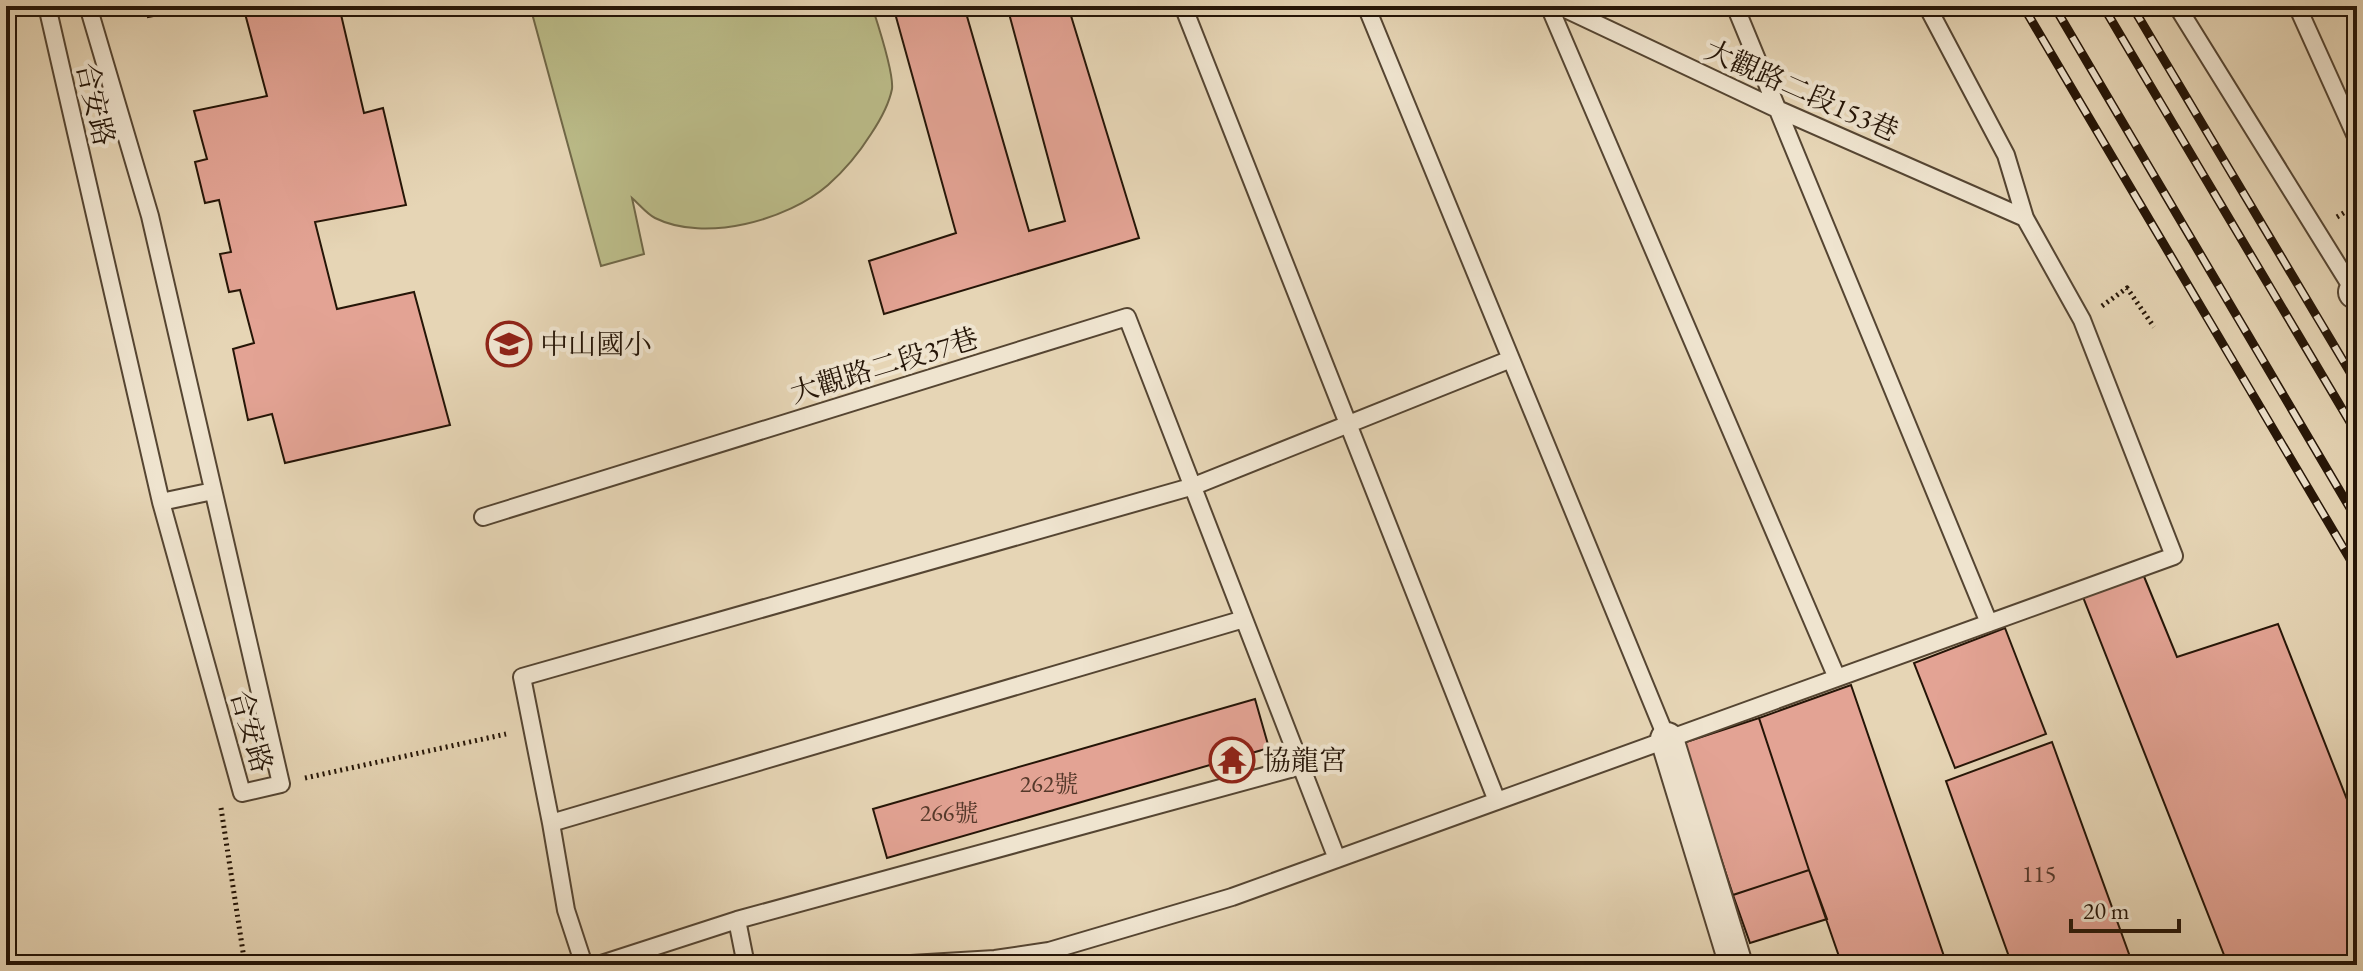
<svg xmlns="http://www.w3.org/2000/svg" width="2363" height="971" font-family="'EB Garamond','Noto Serif TC',serif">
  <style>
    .green { fill: #bbbc89; stroke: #706848; stroke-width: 2 }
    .building { fill: #e3a394; stroke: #251507; stroke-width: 2 }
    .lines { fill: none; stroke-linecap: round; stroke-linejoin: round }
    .lane-casing { stroke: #554532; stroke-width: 20 }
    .street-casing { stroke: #554532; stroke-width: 36 }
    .path { stroke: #251507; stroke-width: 5; stroke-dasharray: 2 4; stroke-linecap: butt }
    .lane { stroke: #efe4cf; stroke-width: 16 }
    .street { stroke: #efe4cf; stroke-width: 32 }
    .rail-casing { stroke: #251507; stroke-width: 9 }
    .rail { stroke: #efe4cf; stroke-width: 6; stroke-dasharray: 18; stroke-linecap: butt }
    .labels { text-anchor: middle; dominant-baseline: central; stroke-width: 8; stroke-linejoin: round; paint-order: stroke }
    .number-label { font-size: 24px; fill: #54382a }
    .street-label { font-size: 28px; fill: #251507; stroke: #efe4cf }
    .poi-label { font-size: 28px; fill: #251507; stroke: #efe4cf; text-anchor: start }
  </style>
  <rect width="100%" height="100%" fill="#e6d5b5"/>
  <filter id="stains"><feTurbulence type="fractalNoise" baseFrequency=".0025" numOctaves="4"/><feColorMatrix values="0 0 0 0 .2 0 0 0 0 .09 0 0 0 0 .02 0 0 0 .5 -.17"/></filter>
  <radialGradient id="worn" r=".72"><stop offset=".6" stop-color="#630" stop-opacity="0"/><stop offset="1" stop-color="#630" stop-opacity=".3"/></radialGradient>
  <path class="green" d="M 530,6 L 872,6 C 878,25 894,72 892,89 C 889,104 879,122 871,134 C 859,153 845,170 828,185 C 788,220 705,243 655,218 C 647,214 639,204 632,198 L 644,254 L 601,266 Z"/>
  <path class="building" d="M 145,6 L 204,6 L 148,17 Z
    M 243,6 L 339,6 L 364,113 L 383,108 L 406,205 L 315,222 L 337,309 L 414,292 L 450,425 L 285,463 L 272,414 L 248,420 L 233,349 L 254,343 L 240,290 L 229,292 L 220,254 L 231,252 L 219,200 L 205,203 L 195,162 L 207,159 L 194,111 L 267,96 Z
    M 893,6 L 964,6 L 1029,231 L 1065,221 L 1007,6 L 1068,6 L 1139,238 L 884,314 L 869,261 L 956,233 Z
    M 2143,574 L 2177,657 L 2278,624 L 2357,825 L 2357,965 L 2228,965 L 2083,597 Z
    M 2005,628 L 2046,734 L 1955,768 L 1914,663 Z
    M 1851,685 L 1947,965 L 1842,965 L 1809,870 L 1759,718 Z
    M 1255,699 L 1269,748 L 887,858 L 873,809 Z
    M 1759,718 L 1809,870 L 1733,895 L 1683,743 Z
    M 2052,742 L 2133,965 L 2012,965 L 1946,781 Z
    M 1809,870 L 1827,919 L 1750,943 L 1733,895 Z"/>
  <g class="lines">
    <g class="lane-casing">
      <path id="lane" d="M 47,6 L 161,502 L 242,793 L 281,784 L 150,216 L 88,6
        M 1183,6 L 1497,801
        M 1366,6 L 1667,739
        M 1549,6 L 1837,678
        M 1559,6 L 1775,108 L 2025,218
        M 1735,6 L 1989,623
        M 2177,6 L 2357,296
        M 2297,6 L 2357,139
        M 161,502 L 213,491
        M 483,517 L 1127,317 L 1337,859
        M 551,823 L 1244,619
        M 737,920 L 746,965
        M 584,965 L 566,910 L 551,823 L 522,677 L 1194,486 L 1511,359
        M 598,965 L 737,920 L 1301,766
        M 894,965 L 995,959 L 1049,951 L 1232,897 L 2174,556 L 2082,320 L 2025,218 L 2006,155 L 1927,6"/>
    </g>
    <g class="street-casing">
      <path id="street" d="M 2355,292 L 2357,291
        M 1667,739 L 1736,965"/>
    </g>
    <path class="path" d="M 2337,217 L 2350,209
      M 2102,306 L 2127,288 L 2154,327
      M 305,778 L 506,734
      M 221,808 L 245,965"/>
    <use href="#lane" class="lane"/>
    <use href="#street" class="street"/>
    <g class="rail-casing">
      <path id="rail" d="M 2023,6 L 2357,571
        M 2054,6 L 2357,520
        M 2103,6 L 2357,434
        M 2132,6 L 2357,384"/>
    </g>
    <use href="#rail" class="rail"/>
  </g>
  <defs>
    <g id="school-ring" transform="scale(2.3)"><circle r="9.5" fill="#efe4cf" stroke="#8f2418" stroke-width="1.5"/><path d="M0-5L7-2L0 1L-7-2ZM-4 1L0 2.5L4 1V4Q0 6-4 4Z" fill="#8f2418"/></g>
    <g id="temple-ring" transform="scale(2.3)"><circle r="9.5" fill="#efe4cf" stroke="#8f2418" stroke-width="1.5"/><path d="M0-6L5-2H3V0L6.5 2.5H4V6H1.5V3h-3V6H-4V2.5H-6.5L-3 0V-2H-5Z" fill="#8f2418"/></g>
  </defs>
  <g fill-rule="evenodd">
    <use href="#school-ring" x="509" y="344"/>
    <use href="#temple-ring" x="1232" y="760"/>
  </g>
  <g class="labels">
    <g class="number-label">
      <text x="1049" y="783">262號</text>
      <text x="949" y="812">266號</text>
      <text x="2039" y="873">115</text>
    </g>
    <g class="street-label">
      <text transform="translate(1802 90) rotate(24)">大觀路二段153巷</text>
      <text transform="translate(96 104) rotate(77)">合安路</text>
      <text transform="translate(884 365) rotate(-17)">大觀路二段37巷</text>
      <text transform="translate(252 731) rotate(74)">合安路</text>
    </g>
    <g class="poi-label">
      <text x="540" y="344">中山國小</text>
      <text x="1263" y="760">協龍宮</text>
    </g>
  </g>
  <rect width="2363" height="971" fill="none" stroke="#e6d5b5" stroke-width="32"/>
  <rect x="8" y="8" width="2347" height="955" fill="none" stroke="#251507" stroke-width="4"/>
  <rect x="16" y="16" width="2331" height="939" fill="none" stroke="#251507" stroke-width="2"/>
  <path d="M2071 919v12h108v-12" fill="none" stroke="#251507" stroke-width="4"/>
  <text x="2083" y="919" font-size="24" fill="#251507" stroke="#efe4cf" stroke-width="6" paint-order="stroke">20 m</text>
  <rect width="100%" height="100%" filter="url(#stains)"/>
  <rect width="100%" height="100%" fill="url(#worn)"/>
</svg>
